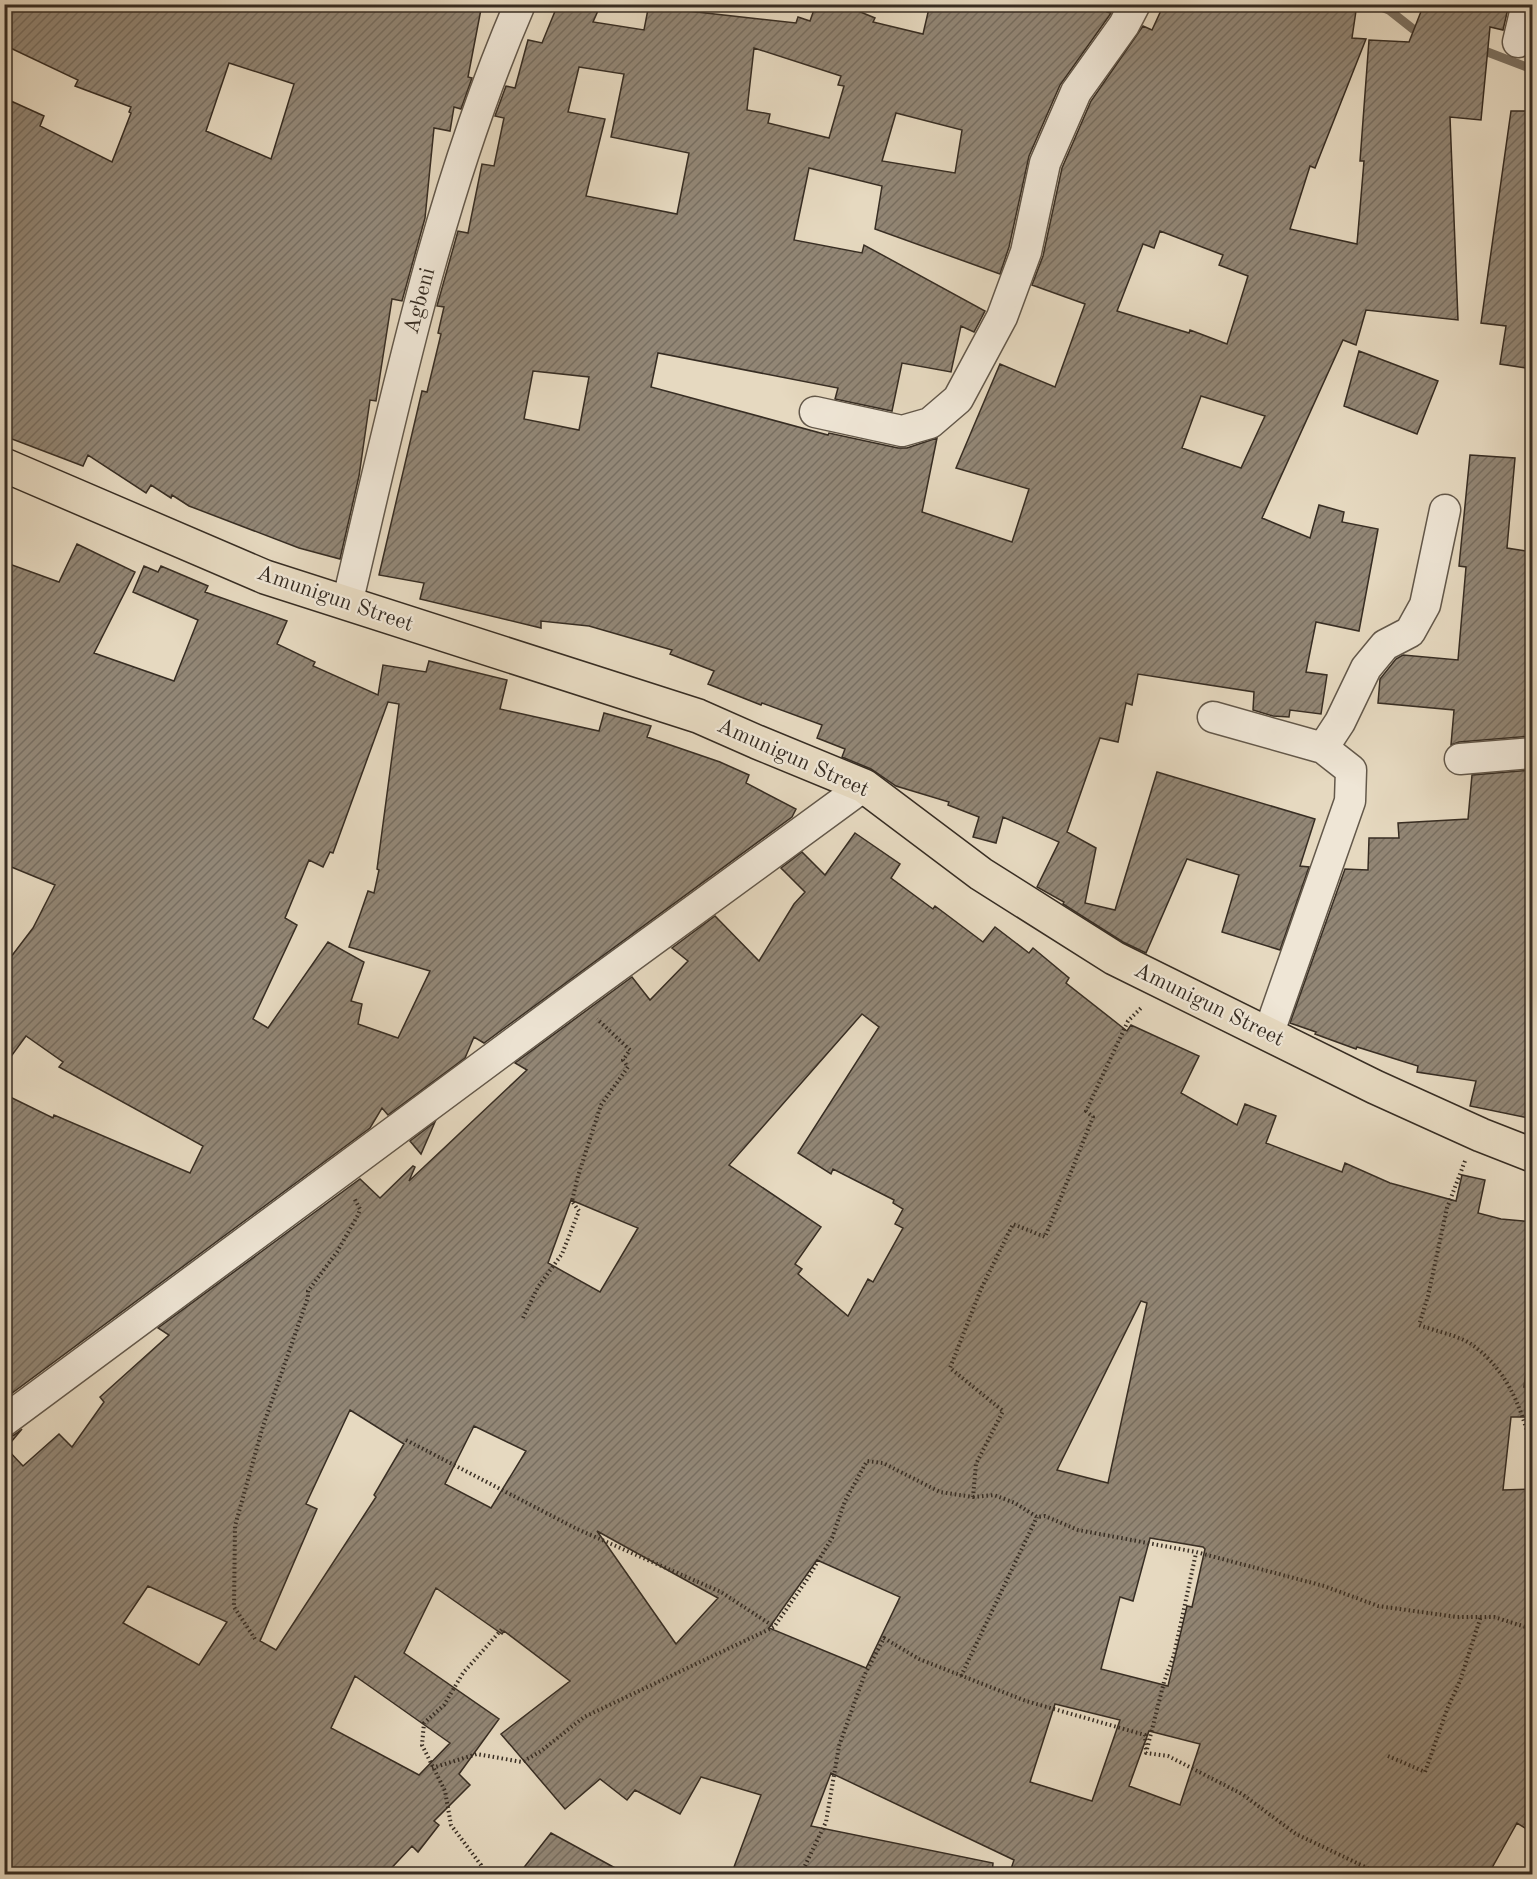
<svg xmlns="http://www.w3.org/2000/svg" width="1537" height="1879" font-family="'Old Standard TT',serif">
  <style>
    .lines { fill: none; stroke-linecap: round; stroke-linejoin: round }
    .stream { stroke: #7c7161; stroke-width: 9 }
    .building { fill: url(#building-hatch); stroke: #372d23; stroke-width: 1.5; fill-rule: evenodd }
    .minor-casing { stroke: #63584a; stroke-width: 33 }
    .major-casing { stroke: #372d23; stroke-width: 36 }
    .path { stroke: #372d23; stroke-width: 4; stroke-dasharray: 1.5 3; stroke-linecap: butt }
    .minor { stroke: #efe6d6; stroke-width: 30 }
    .major { stroke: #e6d9c0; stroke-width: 33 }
    .labels { text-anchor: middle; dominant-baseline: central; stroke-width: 4.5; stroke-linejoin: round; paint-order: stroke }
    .street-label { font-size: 22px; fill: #372d23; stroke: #efe6d6 }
  </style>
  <defs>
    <pattern id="building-hatch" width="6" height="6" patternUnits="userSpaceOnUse" patternTransform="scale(1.5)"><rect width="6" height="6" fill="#928675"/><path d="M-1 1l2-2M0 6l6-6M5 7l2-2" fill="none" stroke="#786e60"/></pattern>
  </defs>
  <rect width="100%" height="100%" fill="#e6d9c0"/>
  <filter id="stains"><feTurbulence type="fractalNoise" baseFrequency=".00333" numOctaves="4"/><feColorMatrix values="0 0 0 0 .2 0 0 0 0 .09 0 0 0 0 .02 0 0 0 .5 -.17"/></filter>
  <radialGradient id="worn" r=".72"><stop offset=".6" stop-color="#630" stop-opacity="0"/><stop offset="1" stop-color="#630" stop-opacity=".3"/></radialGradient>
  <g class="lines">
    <path class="stream" d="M 1374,4 L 1389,10 L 1413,29 L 1424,32
      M 1477,48 L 1532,69"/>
  </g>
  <path class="building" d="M 4,4 L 482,4 L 468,77 L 472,78 L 461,109 L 454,107 L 450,131 L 434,128 L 425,218 L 402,301 L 392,299 L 376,401 L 370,400 L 359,476 L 340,559 L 299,548 L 189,506 L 172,495 L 171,498 L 151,485 L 146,493 L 88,455 L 83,466 L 4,436 L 4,115 L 11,101 L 44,116 L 40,126 L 112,162 L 131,113 L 129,112 L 131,107 L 75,86 L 78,80 L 4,45 ZM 229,63 L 294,84 L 271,159 L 206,131 Z
    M 558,4 L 601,4 L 593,22 L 644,30 L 649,4 L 665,4 L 679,7 L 679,10 L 796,23 L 798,17 L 810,21 L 816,4 L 841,4 L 875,18 L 873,22 L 923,34 L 930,4 L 1110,4 L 1107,12 L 1111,13 L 1109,16 L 1060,85 L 1029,156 L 1009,247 L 1000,274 L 875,229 L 882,186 L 809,168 L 794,240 L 862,253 L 864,245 L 985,311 L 974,332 L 961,326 L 951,372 L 902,363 L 892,411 L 835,399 L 838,388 L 658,353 L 651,387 L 828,435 L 829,433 L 898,448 L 907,448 L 937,438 L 922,512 L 1012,542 L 1029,489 L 956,468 L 1000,364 L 1055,387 L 1085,304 L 1032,285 L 1043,256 L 1062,168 L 1091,101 L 1143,26 L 1152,30 L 1164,4 L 1357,4 L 1352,38 L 1366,39 L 1315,168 L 1310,166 L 1290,229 L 1357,244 L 1364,161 L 1360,161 L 1369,40 L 1409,42 L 1424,4 L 1509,4 L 1503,30 L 1490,27 L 1481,120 L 1450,117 L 1458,320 L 1366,310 L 1356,345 L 1343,340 L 1262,518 L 1310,538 L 1319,505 L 1344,512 L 1342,522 L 1378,529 L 1359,631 L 1316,622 L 1306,672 L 1327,675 L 1321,714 L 1290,710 L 1289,717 L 1273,716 L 1253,710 L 1254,692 L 1138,674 L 1132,705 L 1126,703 L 1118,742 L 1100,738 L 1067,832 L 1096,848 L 1085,903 L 1115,910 L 1157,772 L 1315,819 L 1300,866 L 1309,867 L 1280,950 L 1222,932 L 1239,875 L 1187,859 L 1146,953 L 1123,942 L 1063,904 L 1064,902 L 1037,887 L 1059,842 L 1003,817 L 996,843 L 973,837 L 979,817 L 948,805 L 949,802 L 896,786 L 871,769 L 842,757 L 845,749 L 817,738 L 822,725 L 762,703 L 761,705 L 708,684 L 714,671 L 670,654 L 672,650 L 589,626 L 541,621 L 541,628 L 420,599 L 424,583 L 379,575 L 422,391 L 427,392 L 441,334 L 438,333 L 444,307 L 437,306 L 458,231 L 468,233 L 482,164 L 494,166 L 504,118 L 495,116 L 506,86 L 515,88 L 528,40 L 542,43 ZM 754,48 L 841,76 L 838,85 L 844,86 L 829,138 L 768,123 L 770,114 L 747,110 ZM 579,67 L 624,74 L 611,137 L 689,153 L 677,214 L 586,196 L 605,119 L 568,112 ZM 896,113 L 962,130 L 955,173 L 882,161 ZM 1160,231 L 1223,255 L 1219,265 L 1248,276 L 1227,344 L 1190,330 L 1189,333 L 1117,311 L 1143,244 L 1154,248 ZM 533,371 L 589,377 L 579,430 L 524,419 ZM 1201,396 L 1265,416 L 1241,468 L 1182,448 Z
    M 1511,111 L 1533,111 L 1533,369 L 1500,364 L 1506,326 L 1481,323 Z
    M 1359,351 L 1438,381 L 1417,434 L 1344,406 Z
    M 1470,455 L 1515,458 L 1507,548 L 1533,552 L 1533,736 L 1459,742 L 1451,745 L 1454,710 L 1378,703 L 1380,679 L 1396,659 L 1403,655 L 1458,660 L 1466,567 L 1459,566 Z
    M 77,544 L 135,572 L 94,653 L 174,681 L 198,620 L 133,592 L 144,566 L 158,572 L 161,566 L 208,586 L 205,592 L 287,621 L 277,644 L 315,662 L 313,666 L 378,695 L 383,665 L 426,672 L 429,661 L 507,680 L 500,709 L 599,731 L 604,713 L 651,726 L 647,737 L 720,762 L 749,775 L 746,783 L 796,809 L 792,817 L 484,1043 L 474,1037 L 465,1058 L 388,1115 L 382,1108 L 370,1128 L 4,1399 L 4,1094 L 53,1118 L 54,1115 L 190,1173 L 203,1146 L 59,1067 L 63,1062 L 26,1036 L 4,1066 L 4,966 L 33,928 L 55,885 L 4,864 L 4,562 L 59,582 ZM 388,702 L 399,704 L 377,869 L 379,870 L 374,893 L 368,891 L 349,947 L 430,971 L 398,1038 L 358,1024 L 362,1004 L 351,1001 L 364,962 L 328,942 L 268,1028 L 253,1019 L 297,925 L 285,918 L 309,860 L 323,867 L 330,852 L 333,853 Z
    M 1533,770 L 1532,1096 L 1528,1118 L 1470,1106 L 1476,1081 L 1417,1072 L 1418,1066 L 1357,1047 L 1356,1049 L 1315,1034 L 1316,1032 L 1290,1023 L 1345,869 L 1368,870 L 1369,838 L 1399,838 L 1398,823 L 1468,819 L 1472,775 Z
    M 855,833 L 900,864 L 891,878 L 933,909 L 935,906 L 983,942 L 995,927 L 1029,953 L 1033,948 L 1069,978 L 1066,983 L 1127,1031 L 1131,1025 L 1199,1056 L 1181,1093 L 1237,1125 L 1245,1104 L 1276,1116 L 1266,1143 L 1342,1172 L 1345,1163 L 1390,1183 L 1456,1201 L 1462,1175 L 1485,1180 L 1478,1213 L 1501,1219 L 1533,1222 L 1533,1325 L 1524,1387 L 1533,1387 L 1533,1417 L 1511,1417 L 1503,1490 L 1533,1489 L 1533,1833 L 1517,1823 L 1488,1875 L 1009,1875 L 1014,1860 L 831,1773 L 811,1826 L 993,1863 L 992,1875 L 731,1875 L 761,1795 L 701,1777 L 680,1814 L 635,1790 L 627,1800 L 600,1779 L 565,1809 L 501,1734 L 570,1681 L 504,1631 L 502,1634 L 436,1588 L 404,1653 L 499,1719 L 459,1774 L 470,1785 L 434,1821 L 439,1825 L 418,1852 L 412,1846 L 385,1875 L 4,1875 L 4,1438 L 14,1435 L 22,1429 L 6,1448 L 23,1466 L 59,1434 L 72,1447 L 104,1402 L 100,1397 L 169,1335 L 158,1328 L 360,1179 L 380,1198 L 413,1166 L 415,1167 L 409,1181 L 527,1070 L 515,1063 L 632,977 L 650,1000 L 688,961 L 672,948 L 715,916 L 759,961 L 794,904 L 805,892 L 781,868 L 802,852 L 825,875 ZM 862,1014 L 879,1027 L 798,1153 L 831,1174 L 833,1169 L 894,1200 L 893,1203 L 903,1209 L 895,1224 L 903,1228 L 873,1282 L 868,1279 L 848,1316 L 798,1274 L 802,1269 L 795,1264 L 821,1227 L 729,1165 ZM 571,1200 L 638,1228 L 600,1292 L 548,1263 ZM 1141,1301 L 1147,1303 L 1108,1483 L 1057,1470 ZM 350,1410 L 404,1444 L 374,1495 L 376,1497 L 276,1650 L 260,1641 L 317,1509 L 306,1504 ZM 474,1426 L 526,1451 L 491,1508 L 445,1484 ZM 597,1531 L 718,1598 L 676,1644 ZM 1150,1538 L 1203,1547 L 1205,1549 L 1192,1607 L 1187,1606 L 1168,1686 L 1101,1669 L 1120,1597 L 1133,1601 ZM 817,1560 L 900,1597 L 866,1668 L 769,1628 ZM 148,1586 L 227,1622 L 199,1665 L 123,1623 ZM 355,1676 L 450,1743 L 419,1775 L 331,1728 ZM 1055,1704 L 1120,1720 L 1092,1801 L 1030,1782 ZM 1149,1731 L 1200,1744 L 1180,1805 L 1129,1786 Z
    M 435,1122 L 421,1154 L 410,1141 Z
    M 551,1833 L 628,1875 L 518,1875 Z"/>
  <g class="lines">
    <g class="minor-casing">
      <path id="minor" d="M 1518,42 L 1527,4
        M 815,412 L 902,431 L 930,423 L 958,399 L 1002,317 L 1026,252 L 1045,163 L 1076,92 L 1124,25 L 1135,4
        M 347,604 C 395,402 437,196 520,4
        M 1213,717 L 1323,748 L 1351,770 L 1350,801 L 1268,1035
        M 1323,748 L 1340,722 L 1366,668 L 1385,645 L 1410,632 L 1425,605 L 1445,510
        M 1460,759 L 1532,753
        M 4,1421 L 574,998 L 864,786"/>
    </g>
    <g class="major-casing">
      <path id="major" d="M 4,465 L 265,577 L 698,716 L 757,742 L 864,786 L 981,874 L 1114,958 L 1375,1087 L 1481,1135 L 1532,1155"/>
    </g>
    <path class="path" d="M 1465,1161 L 1447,1208 L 1428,1296 L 1419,1325 C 1435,1331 1457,1335 1471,1344 C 1508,1370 1522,1409 1532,1450
      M 523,1318 L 538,1287 L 562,1254 L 579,1211 L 572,1201 L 578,1176 L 601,1105 L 628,1067 L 623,1060 L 630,1050 L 597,1019
      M 406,1440 L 577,1529 L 721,1592 L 773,1626
      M 973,1497 L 994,1495 L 1015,1503 L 1037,1517 L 1045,1516 L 1078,1530 L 1196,1552 L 1324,1586 L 1378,1606 L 1457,1617 L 1494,1617 L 1532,1629
      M 255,1639 L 234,1607 L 235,1526 L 263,1426 L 308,1297 L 308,1291 L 337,1252 L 358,1215 L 360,1209 L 354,1198
      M 961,1676 L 1037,1517
      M 1147,1749 L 1164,1682 L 1174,1655 L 1196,1553
      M 1388,1756 L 1425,1772 L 1448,1707 L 1460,1681 L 1481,1616
      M 432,1768 L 477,1754 L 522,1762 L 541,1751 L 584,1717 L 774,1627 L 806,1581 L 832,1538 L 845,1501 L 867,1461 L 883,1463 L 940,1492 L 973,1497 L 976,1464 L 1003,1411 L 950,1368 L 981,1289 L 1013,1224 L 1045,1237 L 1093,1117 L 1086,1111 L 1128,1021 L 1142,1007
      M 483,1874 L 481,1865 L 451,1825 L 445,1791 L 422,1745 L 424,1723 L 444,1705 L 463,1673 L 502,1629
      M 801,1874 L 826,1822 L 839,1746 L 864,1676 L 884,1638 L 919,1659 L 1026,1701 L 1145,1735 L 1146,1753 L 1168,1756 L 1242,1794 L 1296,1834 L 1380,1874"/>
    <use href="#minor" class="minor"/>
    <use href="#major" class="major"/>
  </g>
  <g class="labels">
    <g class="street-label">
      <text transform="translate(420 301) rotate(-75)">Agbeni</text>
      <text transform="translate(335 599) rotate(19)">Amunigun Street</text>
      <text transform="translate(793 758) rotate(24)">Amunigun Street</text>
      <text transform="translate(1209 1005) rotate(26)">Amunigun Street</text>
    </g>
  </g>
  <rect width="1537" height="1879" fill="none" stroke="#e6d9c0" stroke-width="24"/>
  <rect x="6" y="6" width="1525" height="1867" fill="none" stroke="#372d23" stroke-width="3"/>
  <rect x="12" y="12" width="1513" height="1855" fill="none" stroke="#372d23" stroke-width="1.5"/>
  <rect width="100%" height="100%" filter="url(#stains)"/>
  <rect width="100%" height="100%" fill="url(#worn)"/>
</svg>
